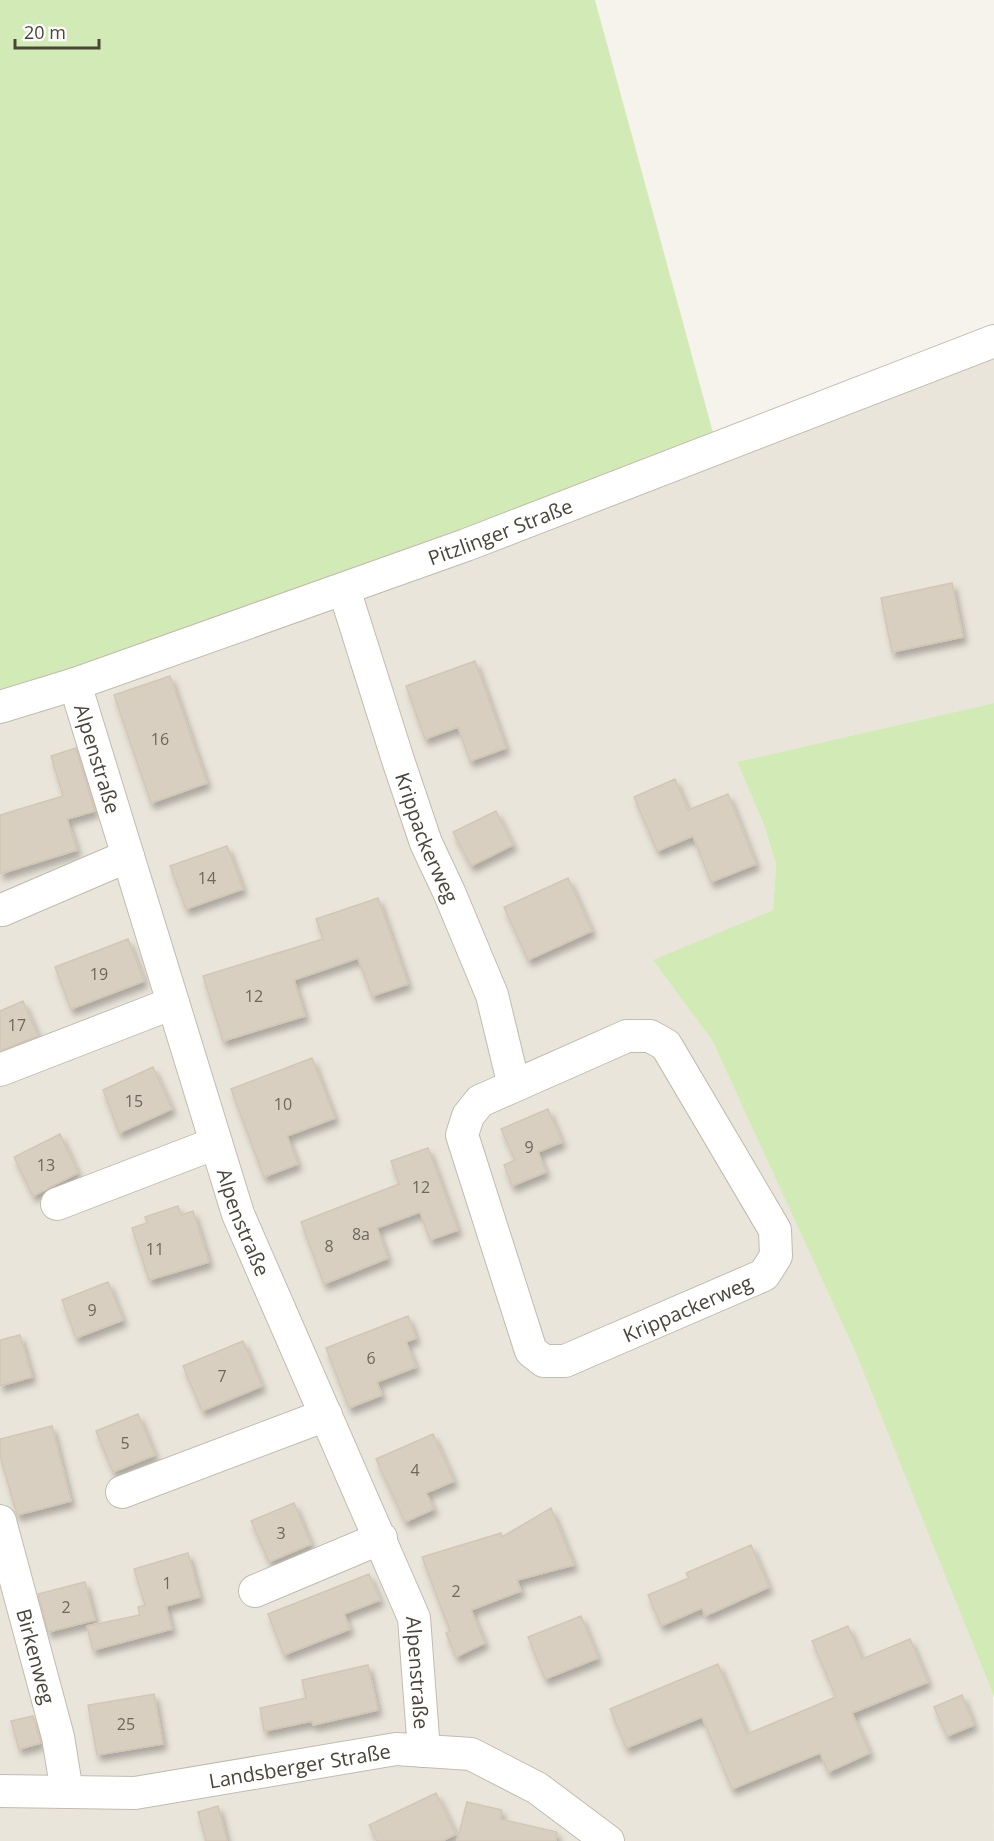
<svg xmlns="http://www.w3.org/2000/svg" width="994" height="1841" font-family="'Open Sans',sans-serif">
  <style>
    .residential { fill: #eae5da }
    .green { fill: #d2eab5 }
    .building { fill: #d8cfc1; stroke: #d3c7b4; stroke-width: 1.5; filter: url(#shadow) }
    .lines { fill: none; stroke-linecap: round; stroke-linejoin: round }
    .minor-casing { stroke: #c2bbae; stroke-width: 34 }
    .minor { stroke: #fff; stroke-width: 32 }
    .labels { text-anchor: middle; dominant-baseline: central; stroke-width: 5; stroke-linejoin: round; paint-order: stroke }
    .number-label { font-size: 16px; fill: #6e675b }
    .street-label { font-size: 20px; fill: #4b4439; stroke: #fff }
  </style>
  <defs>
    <filter id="shadow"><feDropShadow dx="3.5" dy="6" stdDeviation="3" flood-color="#0004"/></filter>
  </defs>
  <rect width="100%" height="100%" fill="#f6f3ec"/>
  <path class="residential" d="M 994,347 L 994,703 L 737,762 L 764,825 L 776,864 L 773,910 L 654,960 L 712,1040 L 857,1353 L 993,1695 L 994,1841 L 0,1841 L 0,716 Z"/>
  <path class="green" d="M 0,0 L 595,0 L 715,440 L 0,697 Z
    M 994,703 L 994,1697 L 856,1353 L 712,1040 L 653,960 L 773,910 L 776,864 L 764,825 L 737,762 Z"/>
  <path class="building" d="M 952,583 L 963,637 L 892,652 L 881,598 Z
    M 475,661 L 506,748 L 470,761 L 458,727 L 425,739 L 406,686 Z
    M 170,676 L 207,783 L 151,803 L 114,695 Z
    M 76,748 L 95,811 L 67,819 L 77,850 L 0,874 L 0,815 L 63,796 L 51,756 Z
    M 675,779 L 688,810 L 728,794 L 756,864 L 711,882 L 693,836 L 657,851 L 634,797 Z
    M 496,811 L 513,845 L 471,866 L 453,832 Z
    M 227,846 L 243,889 L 186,909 L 170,866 Z
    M 568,878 L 592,931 L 528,960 L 504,907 Z
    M 378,898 L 408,984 L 372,996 L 358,958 L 294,980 L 305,1016 L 223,1041 L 203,976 L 323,939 L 316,919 Z
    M 128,939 L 144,981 L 71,1009 L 55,967 Z
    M 23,1001 L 38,1036 L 0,1051 L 0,1011 Z
    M 312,1058 L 335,1118 L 287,1136 L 298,1164 L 264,1177 L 231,1089 Z
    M 153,1067 L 172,1109 L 119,1133 L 103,1090 Z
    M 548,1109 L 562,1142 L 538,1152 L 546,1172 L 512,1186 L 504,1165 L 515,1160 L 501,1129 Z
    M 60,1134 L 78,1173 L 33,1196 L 14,1157 Z
    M 428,1148 L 458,1230 L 430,1240 L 420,1212 L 377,1228 L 388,1258 L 324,1284 L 301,1222 L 399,1184 L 391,1161 Z
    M 178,1206 L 181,1215 L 193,1211 L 209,1262 L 149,1280 L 132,1228 L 147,1223 L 145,1217 Z
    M 108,1282 L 123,1320 L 76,1338 L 62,1300 Z
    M 408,1316 L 416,1338 L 406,1342 L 416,1367 L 377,1382 L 382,1395 L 349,1408 L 326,1348 Z
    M 20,1335 L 32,1377 L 0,1386 L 0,1340 Z
    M 243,1341 L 262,1386 L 202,1411 L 183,1366 Z
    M 138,1414 L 155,1455 L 113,1472 L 96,1431 Z
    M 52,1426 L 71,1501 L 17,1515 L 0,1456 L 0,1439 Z
    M 433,1434 L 454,1481 L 426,1493 L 434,1509 L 405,1522 L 376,1459 Z
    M 294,1503 L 311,1544 L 269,1562 L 251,1521 Z
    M 551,1508 L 574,1565 L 517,1580 L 521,1591 L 471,1610 L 485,1643 L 456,1657 L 446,1633 L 450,1631 L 422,1557 L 501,1533 L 502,1537 Z
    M 751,1545 L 769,1587 L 705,1616 L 702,1608 L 661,1626 L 648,1595 L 689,1578 L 686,1573 Z
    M 188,1553 L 200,1597 L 166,1606 L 172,1629 L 93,1650 L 87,1626 L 140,1615 L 138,1607 L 145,1605 L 134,1569 Z
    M 369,1574 L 380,1600 L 344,1614 L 350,1629 L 284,1655 L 268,1614 Z
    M 85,1582 L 95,1620 L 48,1632 L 38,1594 Z
    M 581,1616 L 598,1658 L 545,1679 L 528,1637 Z
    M 848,1626 L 862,1659 L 910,1639 L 928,1682 L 852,1713 L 870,1753 L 828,1772 L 820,1753 L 732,1789 L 702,1717 L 626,1748 L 610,1709 L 718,1664 L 747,1734 L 836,1697 L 812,1641 Z
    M 368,1665 L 378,1710 L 313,1725 L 312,1721 L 264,1731 L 260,1708 L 306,1698 L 302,1680 Z
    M 154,1694 L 163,1744 L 97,1755 L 88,1705 Z
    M 962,1695 L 974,1725 L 947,1736 L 934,1707 Z
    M 33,1716 L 41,1743 L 19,1749 L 11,1721 Z
    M 436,1793 L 456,1834 L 442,1841 L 377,1841 L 369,1825 Z
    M 467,1802 L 502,1810 L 500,1819 L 557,1832 L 556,1841 L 457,1841 Z
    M 218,1806 L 227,1841 L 206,1841 L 198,1812 Z"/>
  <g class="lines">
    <g class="minor-casing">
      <g id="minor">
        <path id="s1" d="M 344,589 L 398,760 L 426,843 L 449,892 L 492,995 L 514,1086 L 480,1101 L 468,1116 L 462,1135 L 531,1351 L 544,1361 L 565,1361 L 764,1275 L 776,1256 L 775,1230 L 666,1045 L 650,1036 L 627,1036 L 514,1086"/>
        <path id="s2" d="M 75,684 L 238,1214 L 414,1618 L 424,1751"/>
        <path id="s3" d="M 0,707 L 75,684 L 466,545 L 994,341"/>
        <path d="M 2,910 L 128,856"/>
        <path d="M 0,1070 L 173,1003"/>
        <path d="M 57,1204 L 216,1143"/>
        <path d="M 122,1492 L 326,1415"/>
        <path id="s4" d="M 0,1521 L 58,1737 L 67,1792"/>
        <path d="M 255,1591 L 381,1538"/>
        <path id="s5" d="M 0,1791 L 135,1793 L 396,1749 L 471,1754 L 537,1788 L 608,1841"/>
      </g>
    </g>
    <use href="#minor" class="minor"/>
  </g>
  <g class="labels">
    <g class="number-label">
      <text x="160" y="739">16</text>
      <text x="207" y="878">14</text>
      <text x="99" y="974">19</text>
      <text x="254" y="996">12</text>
      <text x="17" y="1025">17</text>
      <text x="134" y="1101">15</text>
      <text x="283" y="1104">10</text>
      <text x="529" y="1147">9</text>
      <text x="46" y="1165">13</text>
      <text x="421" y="1187">12</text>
      <text x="361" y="1234">8a</text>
      <text x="329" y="1246">8</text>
      <text x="155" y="1249">11</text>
      <text x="92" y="1310">9</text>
      <text x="371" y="1358">6</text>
      <text x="222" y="1376">7</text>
      <text x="125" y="1443">5</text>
      <text x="415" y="1470">4</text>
      <text x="281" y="1533">3</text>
      <text x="167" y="1583">1</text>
      <text x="456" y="1591">2</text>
      <text x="66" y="1607">2</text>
      <text x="126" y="1724">25</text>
    </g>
    <g class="street-label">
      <text stroke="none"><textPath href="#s3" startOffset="530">Pitzlinger Straße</textPath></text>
      <text stroke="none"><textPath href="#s2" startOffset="78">Alpenstraße</textPath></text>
      <text stroke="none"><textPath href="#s1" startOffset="262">Krippackerweg</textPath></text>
      <text stroke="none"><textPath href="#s2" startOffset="564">Alpenstraße</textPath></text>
      <text stroke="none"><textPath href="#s1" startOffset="1000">Krippackerweg</textPath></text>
      <text stroke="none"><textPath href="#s4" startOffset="140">Birkenweg</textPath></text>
      <text stroke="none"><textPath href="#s2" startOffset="1050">Alpenstraße</textPath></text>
      <text stroke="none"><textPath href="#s5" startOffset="302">Landsberger Straße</textPath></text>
    </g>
  </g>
  <path d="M15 39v9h84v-9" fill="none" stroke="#4b4439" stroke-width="3"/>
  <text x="24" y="39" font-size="18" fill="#4b4439" stroke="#ffffff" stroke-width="4.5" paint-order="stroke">20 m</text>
</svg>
